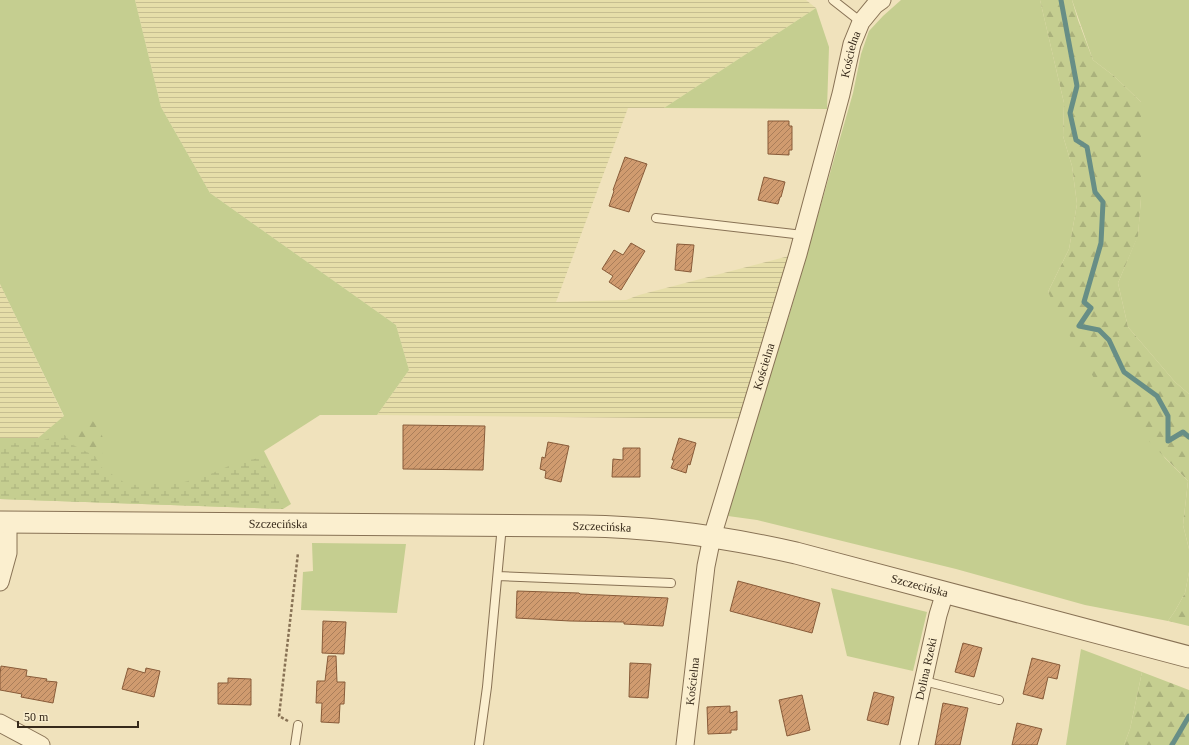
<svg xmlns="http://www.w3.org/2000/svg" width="1189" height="745" font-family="Georgia,serif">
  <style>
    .farmland { fill: url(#farmland-rules) }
    .green { fill: #c5ce90 }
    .forest { fill: url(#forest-firs) }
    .wetland { fill: url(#wetland-marsh) }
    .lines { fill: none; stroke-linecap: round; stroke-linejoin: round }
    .stream { stroke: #678e86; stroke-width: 5 }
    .building { fill: url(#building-hatch); stroke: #885b39 }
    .service-casing { stroke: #887255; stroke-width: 10 }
    .minor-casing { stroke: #887255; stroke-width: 19 }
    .tertiary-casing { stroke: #887255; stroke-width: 23 }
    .path { stroke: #887255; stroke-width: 2.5; stroke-dasharray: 3 2; stroke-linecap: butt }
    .service { stroke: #fbefcf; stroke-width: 8 }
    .minor { stroke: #fbefcf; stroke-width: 17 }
    .tertiary { stroke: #fbefcf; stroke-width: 21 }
    .labels { text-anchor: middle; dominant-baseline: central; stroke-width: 4; stroke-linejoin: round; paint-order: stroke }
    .street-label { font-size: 12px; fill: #36291a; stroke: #f7eccc }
  </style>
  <defs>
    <pattern id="farmland-rules" width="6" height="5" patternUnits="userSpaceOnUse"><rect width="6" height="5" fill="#e6dea9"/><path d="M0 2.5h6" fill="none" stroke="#c6be91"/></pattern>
    <pattern id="forest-firs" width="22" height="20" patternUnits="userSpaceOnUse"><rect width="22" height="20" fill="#c5ce90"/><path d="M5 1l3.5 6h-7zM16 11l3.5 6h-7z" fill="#aab17c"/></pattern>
    <pattern id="wetland-marsh" width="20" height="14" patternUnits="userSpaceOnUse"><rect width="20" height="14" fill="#c5ce90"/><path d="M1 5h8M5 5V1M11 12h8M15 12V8" fill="none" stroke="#aab17c"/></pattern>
    <pattern id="building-hatch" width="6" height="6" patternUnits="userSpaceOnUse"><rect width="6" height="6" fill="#d09b6f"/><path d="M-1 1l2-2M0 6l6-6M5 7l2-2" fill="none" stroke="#aa7e5a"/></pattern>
  </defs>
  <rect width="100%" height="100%" fill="#f0e2bc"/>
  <path class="farmland" d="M 135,0 L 806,0 L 816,8 L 664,108 L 628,108 L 556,302 L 626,300 L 639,295 L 789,256 L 741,419 L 377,415 L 409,370 L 396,325 L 210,193 L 161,107 Z
    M 0,284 L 64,417 L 38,438 L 0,438 Z"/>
  <path class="green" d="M 0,0 L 135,0 L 161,107 L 210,193 L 396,325 L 409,370 L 377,415 L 320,415 L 264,451 L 291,504 L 283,509 L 0,499 L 0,438 L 38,438 L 64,416 L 0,284 Z
    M 901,0 L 1040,0 L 1064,103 L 1063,136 L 1072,166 L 1077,204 L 1069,249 L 1048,292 L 1165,458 L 1188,481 L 1183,525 L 1189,549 L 1189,572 L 1185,593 L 1175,611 L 1168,621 L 1085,605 L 956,569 L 757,520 L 728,516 L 752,423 L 789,316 L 853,93 L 861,54 L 869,31 L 883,16 Z
    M 1072,0 L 1189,0 L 1189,394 L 1175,382 L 1128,327 L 1118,283 L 1138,235 L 1141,198 L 1141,102 L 1114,76 L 1093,60 Z
    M 816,8 L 829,47 L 827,109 L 664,108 Z
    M 312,543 L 406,544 L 397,613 L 301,610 L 303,572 L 313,571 Z
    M 831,588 L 927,612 L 913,671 L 847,656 Z
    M 1081,649 L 1142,672 L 1130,729 L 1124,745 L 1066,745 Z"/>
  <path class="forest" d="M 1040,0 L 1072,0 L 1078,20 L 1093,60 L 1114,76 L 1141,102 L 1141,198 L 1138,236 L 1118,283 L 1128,327 L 1175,382 L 1189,394 L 1189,549 L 1183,525 L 1188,481 L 1134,426 L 1095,380 L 1071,338 L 1048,292 L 1069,249 L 1077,204 L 1072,166 L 1063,136 L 1064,103 Z
    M 92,420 L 100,429 L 105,445 L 102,454 L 95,456 L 73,445 L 78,422 Z
    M 1189,572 L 1189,626 L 1168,621 L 1175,611 L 1185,593 Z
    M 1142,672 L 1189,690 L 1189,745 L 1124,745 L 1130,729 Z"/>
  <path class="wetland" d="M 64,434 L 73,445 L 95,456 L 101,467 L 128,485 L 181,483 L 208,475 L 238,462 L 260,458 L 272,476 L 283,509 L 0,499 L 0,444 L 37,442 Z"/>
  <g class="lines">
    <path class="stream" d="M 1061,0 L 1077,86 L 1070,113 L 1076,140 L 1087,147 L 1095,192 L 1103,202 L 1101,243 L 1084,302 L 1091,308 L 1079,326 L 1099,330 L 1109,340 L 1124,372 L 1157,396 L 1168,416 L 1168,441 L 1183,432 L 1189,437
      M 1172,745 L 1189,716"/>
  </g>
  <path class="building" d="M 768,121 L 789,121 L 789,126 L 792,126 L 792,150 L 789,150 L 789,155 L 768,154 Z
    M 625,157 L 647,164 L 629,212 L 609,206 L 614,191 L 613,190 Z
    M 764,177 L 785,182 L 781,197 L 780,197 L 778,204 L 758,200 Z
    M 631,243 L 645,251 L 621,290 L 609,282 L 613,276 L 602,269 L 614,250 L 623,255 Z
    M 677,244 L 694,245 L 691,272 L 675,270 Z
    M 403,425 L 485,426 L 483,470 L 403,469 Z
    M 679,438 L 696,443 L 690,465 L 688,464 L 686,473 L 671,468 L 674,460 L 672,460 Z
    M 548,442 L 569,446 L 561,482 L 545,478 L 546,471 L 540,469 L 542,457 L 545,458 Z
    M 623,448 L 640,448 L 640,477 L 612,477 L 613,459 L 623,460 Z
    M 738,581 L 820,603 L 812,633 L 730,611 Z
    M 517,591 L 579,593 L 580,594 L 668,598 L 663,626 L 624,624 L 624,622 L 570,621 L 516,618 Z
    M 323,621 L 346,622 L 344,654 L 322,653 Z
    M 963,643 L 982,648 L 974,677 L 955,672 Z
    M 328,656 L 336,656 L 337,682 L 345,682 L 344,704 L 340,704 L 339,723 L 321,722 L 322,703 L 316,703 L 317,681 L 325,681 Z
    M 1032,658 L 1060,665 L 1057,679 L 1048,677 L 1043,699 L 1023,694 Z
    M 630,663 L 651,664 L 648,698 L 629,697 Z
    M 1,666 L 27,670 L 26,676 L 47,679 L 46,681 L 57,682 L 53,703 L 21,697 L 22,694 L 0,690 L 0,674 Z
    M 128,668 L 145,673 L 146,668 L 160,671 L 154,697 L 122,689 Z
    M 228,678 L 251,679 L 251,705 L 218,704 L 218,683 L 228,683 Z
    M 874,692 L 894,697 L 888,725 L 867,720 Z
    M 802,695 L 810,730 L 787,736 L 779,700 Z
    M 943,703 L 968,708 L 960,745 L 935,745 Z
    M 730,706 L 730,713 L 737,711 L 737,730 L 731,730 L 731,733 L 708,734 L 707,707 Z
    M 1017,723 L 1042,729 L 1037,745 L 1012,745 Z"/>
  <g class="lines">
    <g class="service-casing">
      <path id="service" d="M 833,0 L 861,22
        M 656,218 L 803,235
        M 498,576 L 671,583
        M 924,681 L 999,700
        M 295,745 L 298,725
        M 479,745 L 487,687 L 502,525"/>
    </g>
    <g class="minor-casing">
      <g id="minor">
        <path d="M 0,582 L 8,553 L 8,522"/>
        <path d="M 0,723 L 41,745"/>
        <path id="s1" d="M 685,745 L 706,566 L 712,537 L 798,254 L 841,94 L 852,44 L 861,22 L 875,5 L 882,0"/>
        <path id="s2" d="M 909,745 L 938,615 L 945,592"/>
      </g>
    </g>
    <g class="tertiary-casing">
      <g id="tertiary">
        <path id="s3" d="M 0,522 L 584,526 C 655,527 726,537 796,553 L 1189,657"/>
      </g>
    </g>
    <path class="path" d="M 288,721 L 279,716 L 298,553"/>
    <use href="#service" class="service"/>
    <use href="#minor" class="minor"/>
    <use href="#tertiary" class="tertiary"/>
  </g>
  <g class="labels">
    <g class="street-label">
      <text stroke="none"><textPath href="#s1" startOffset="712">Kościelna</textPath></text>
      <text stroke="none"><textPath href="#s1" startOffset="388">Kościelna</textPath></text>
      <text stroke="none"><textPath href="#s3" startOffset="278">Szczecińska</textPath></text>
      <text stroke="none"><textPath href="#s3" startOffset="602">Szczecińska</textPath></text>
      <text stroke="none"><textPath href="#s3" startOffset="926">Szczecińska</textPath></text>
      <text stroke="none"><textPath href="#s2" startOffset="78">Dolina Rzeki</textPath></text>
      <text stroke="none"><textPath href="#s1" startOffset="64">Kościelna</textPath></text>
    </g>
  </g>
  <path d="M18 721v6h120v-6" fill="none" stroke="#36291a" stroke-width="2"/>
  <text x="24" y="721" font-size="12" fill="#36291a" stroke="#f7eccc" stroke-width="3" paint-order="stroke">50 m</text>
</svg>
